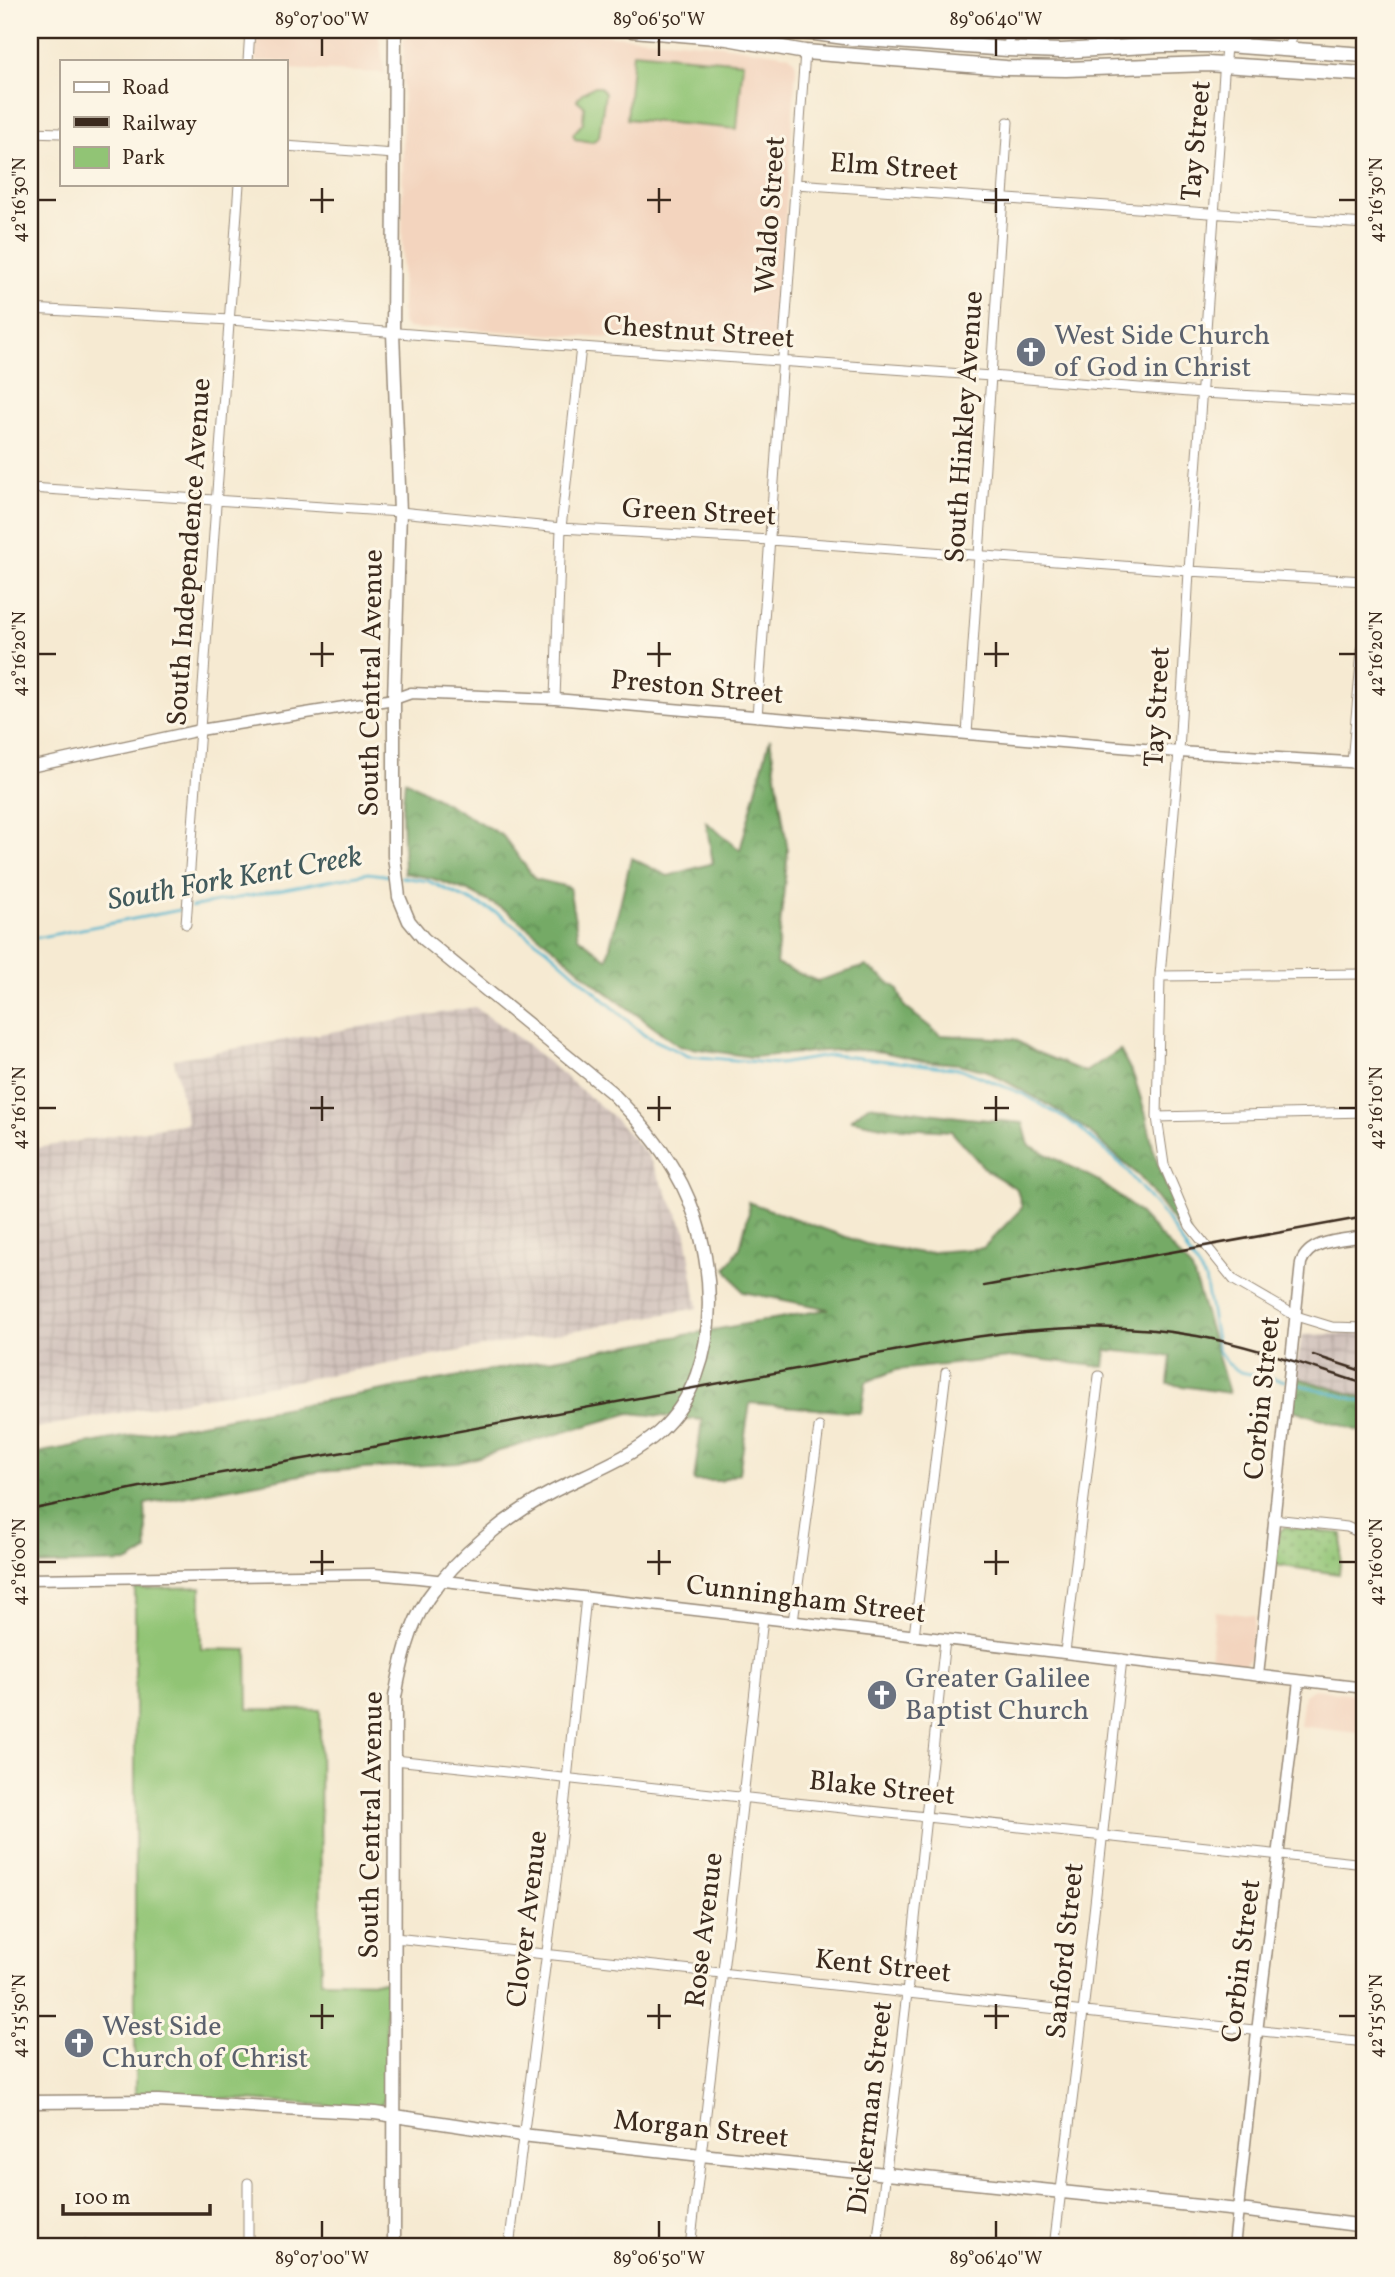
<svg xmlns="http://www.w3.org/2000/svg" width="1395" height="2277" font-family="Vollkorn,serif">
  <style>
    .built { fill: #f3d4be }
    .industrial { fill: url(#industrial-grid) }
    .grass { fill: url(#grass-dots); stroke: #66774a; stroke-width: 2 }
    .forest { fill: url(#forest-crowns); stroke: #586a42; stroke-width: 2 }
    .park { fill: #91c475; stroke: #66774a; stroke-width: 2 }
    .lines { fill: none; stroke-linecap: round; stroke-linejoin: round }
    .stream { stroke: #4fb4ce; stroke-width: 2.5 }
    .minor-casing { stroke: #988a78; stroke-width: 11 }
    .tertiary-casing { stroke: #988a78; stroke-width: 13 }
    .secondary-casing { stroke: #988a78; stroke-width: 15 }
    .primary-casing { stroke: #988a78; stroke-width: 17 }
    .minor { stroke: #fff; stroke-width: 9 }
    .tertiary { stroke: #fff; stroke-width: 10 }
    .secondary { stroke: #fff; stroke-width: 12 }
    .primary { stroke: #fff; stroke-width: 14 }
    .rail { stroke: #3b2a1e; stroke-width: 2.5 }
    .ticks { fill: none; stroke: #3b2a1e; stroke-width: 2.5 }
    .labels { text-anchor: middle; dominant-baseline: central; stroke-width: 6; stroke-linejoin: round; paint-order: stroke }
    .street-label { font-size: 28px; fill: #3b2a1e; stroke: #fcf5e5 }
    .worship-label { font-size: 28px; fill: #5b616d; stroke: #fcf5e5; text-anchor: start }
    .water-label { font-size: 30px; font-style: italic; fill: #425a5c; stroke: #fcf5e5 }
    .neatline { fill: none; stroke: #3b2a1e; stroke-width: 2.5 }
    .ticks-label { font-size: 18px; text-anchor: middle; fill: #3b2a1e }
  </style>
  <defs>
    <pattern id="industrial-grid" width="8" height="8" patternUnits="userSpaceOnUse" patternTransform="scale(1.75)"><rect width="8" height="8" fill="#cfc0ba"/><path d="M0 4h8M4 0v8" fill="none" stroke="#b3a59f"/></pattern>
    <pattern id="grass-dots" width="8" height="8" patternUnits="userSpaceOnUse" patternTransform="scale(1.75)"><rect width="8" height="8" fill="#91c475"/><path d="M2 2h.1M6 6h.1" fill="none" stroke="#789f5f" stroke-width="1.8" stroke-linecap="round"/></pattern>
    <pattern id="forest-crowns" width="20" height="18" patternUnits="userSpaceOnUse" patternTransform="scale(1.75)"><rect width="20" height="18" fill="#74aa66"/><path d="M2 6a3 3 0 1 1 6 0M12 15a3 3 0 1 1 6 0" fill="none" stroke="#608b53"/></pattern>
  </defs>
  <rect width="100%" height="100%" fill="#fcf5e5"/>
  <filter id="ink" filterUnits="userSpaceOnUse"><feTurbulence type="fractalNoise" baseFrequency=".0143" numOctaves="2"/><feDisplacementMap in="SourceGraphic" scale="14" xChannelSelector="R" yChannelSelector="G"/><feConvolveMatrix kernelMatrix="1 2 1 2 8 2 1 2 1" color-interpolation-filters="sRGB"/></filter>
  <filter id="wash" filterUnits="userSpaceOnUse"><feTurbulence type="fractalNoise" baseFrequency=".00686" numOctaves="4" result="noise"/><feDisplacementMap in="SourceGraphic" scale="28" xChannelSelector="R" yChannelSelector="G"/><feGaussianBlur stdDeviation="1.57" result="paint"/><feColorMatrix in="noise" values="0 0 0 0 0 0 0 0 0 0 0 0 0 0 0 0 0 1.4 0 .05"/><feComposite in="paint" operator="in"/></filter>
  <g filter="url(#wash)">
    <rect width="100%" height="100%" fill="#f6ead2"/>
    <path class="built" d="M 257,30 L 374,30 L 379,37 L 385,73 L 285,69 L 285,61 L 255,61 Z
      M 411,30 L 502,32 L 539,30 L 714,44 L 789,55 L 795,62 L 796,68 L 776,347 L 774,350 L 768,353 L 736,347 L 456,328 L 423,329 L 408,328 L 404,325 L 402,321 L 403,47 L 403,41 Z
      M 1215,1611 L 1255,1616 L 1250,1658 L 1244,1664 L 1210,1660 Z
      M 1313,1689 L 1365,1695 L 1365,1734 L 1300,1726 L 1304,1695 Z"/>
    <path class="industrial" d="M 475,1007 L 524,1042 L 612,1116 L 647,1154 L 685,1229 L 698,1308 L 30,1429 L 30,1149 L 187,1123 L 174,1059 Z
      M 1365,1333 L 1365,1398 L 1295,1377 L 1302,1335 Z"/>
    <path class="grass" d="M 1285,1527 L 1343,1534 L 1339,1574 L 1275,1565 L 1279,1532 Z"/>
    <path class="forest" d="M 770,738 L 788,851 L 776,964 L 817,981 L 866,966 L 897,988 L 905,1007 L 940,1035 L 1014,1039 L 1036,1052 L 1085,1072 L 1120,1050 L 1134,1077 L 1146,1115 L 1154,1153 L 1172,1202 L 1190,1233 L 1183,1234 L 1141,1178 L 1087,1130 L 1047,1104 L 987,1071 L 959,1064 L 923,1061 L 883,1052 L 848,1049 L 752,1057 L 679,1046 L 594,983 L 559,952 L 507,911 L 468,891 L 431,878 L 404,873 L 402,811 L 405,780 L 503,836 L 535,879 L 569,887 L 578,937 L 607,959 L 631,858 L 668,876 L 713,863 L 706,822 L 740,850 Z
      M 868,1105 L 966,1118 L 1023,1123 L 1029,1145 L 1099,1181 L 1136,1210 L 1192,1270 L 1229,1393 L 1168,1384 L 1171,1356 L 1106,1350 L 1104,1367 L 1019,1357 L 896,1370 L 866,1382 L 861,1413 L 750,1403 L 739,1473 L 720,1481 L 694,1481 L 702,1420 L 630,1413 L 458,1463 L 317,1472 L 145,1504 L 147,1551 L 129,1562 L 30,1565 L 30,1454 L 829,1309 L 743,1292 L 726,1268 L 740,1248 L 749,1212 L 748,1202 L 866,1244 L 922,1253 L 983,1248 L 1022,1208 L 1017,1189 L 987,1171 L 951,1131 L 887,1127 L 851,1120 Z
      M 1295,1377 L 1365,1398 L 1365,1433 L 1293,1410 Z"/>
    <path class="park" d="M 633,52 L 743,62 L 737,129 L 627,119 Z
      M 593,87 L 600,87 L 605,93 L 599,137 L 592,142 L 575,139 L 573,134 L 583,123 L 584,106 L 577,100 L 581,94 Z
      M 201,1587 L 201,1649 L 247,1650 L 248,1709 L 320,1710 L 321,1981 L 386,1982 L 386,2094 L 382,2104 L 372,2109 L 191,2096 L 135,2094 L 135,1589 Z"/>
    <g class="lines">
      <path class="stream" d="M 401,877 L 428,881 L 497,913 L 547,949 L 644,1035 L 688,1056 L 780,1064 L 834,1055 L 961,1069 L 1025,1095 L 1077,1126 L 1121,1164 L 1166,1218 L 1205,1279 L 1218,1350 L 1227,1363 L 1240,1372 L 1286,1381
        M 191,907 L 368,873 L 391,876
        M 30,939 L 185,909
        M 1293,1383 L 1365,1402"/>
    </g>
  </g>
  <g filter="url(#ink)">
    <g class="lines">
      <g class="minor-casing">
        <path id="minor" d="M 1163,45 L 1164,30
          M 1226,45 L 1189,571 L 1179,752 L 1160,976 L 1157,1117 L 1164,1165 L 1190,1226 L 1234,1280 L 1296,1316 L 1332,1327 L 1365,1328
          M 1008,49 L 1010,30
          M 1290,50 L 1292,30
          M 248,61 L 250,30
          M 30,132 L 61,133
          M 285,146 L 394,154
          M 796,184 L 1365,224
          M 30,309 L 230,320 L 581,347 L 991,376 L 1201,393 L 1365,402
          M 30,488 L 400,512 L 561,528 L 770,540 L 1189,571 L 1365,581
          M 555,699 L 561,528 L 581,347
          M 757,717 L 805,52
          M 967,734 L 1008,122
          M 1352,763 L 1365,617
          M 186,924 L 239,184
          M 1160,976 L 1365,974
          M 1157,1117 L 1365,1112
          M 1273,1519 L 1347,1527 L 1365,1535
          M 793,1622 L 819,1427
          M 914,1636 L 946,1372
          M 1065,1652 L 1099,1376
          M 395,1760 L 1365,1864
          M 395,1938 L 1365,2042
          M 248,2183 L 248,2247
          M 85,2247 L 85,2245
          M 509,2247 L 558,1866 L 586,1597
          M 690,2247 L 733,1887 L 763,1618
          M 877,2247 L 907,1993 L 945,1640
          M 1054,2247 L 1083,2012 L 1122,1659"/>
      </g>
      <g class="tertiary-casing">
        <path id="tertiary" d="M 30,767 L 200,730 L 394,699 L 411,693 L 555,699 L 1179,752 L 1365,763
          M 30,1579 L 374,1574 L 419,1578 L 1365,1688
          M 1258,1676 L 1301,1263 C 1309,1239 1344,1240 1365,1236
          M 1234,2247 L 1257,2032 L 1299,1681"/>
      </g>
      <g class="secondary-casing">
        <path id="secondary" d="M 30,2102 L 158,2101 L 375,2113 L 522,2135 L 701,2155 L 1248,2211 L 1365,2226
          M 394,2247 L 395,1697 C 401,1664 409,1626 428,1598 C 457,1556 508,1515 552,1492 C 588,1473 629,1459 659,1432 C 728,1370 718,1243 674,1170 C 657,1141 635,1116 611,1092 L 424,939 L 409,921 L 399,897 L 394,856 L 394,699 L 400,512 L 393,333 L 395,30"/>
      </g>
      <g class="primary-casing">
        <path id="primary" d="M 633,30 L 727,38 L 805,52 L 1006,68 L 1066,69 L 1207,64 L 1365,74
          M 793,30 L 852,38 L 1008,49 L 1061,51 L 1163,45 L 1226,45 L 1365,55"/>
      </g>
      <use href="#minor" class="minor"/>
      <use href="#tertiary" class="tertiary"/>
      <use href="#secondary" class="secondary"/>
      <use href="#primary" class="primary"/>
      <path class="rail" d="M 984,1286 L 1365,1217
        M 1313,1355 L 1365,1372
        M 30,1510 L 140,1487 L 362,1449 L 948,1341 C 1029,1328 1115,1321 1197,1336 C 1254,1346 1310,1367 1365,1384"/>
    </g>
  </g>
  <path class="ticks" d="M 322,38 L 322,56M 659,38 L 659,56M 996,38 L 996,56M 322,188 L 322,213M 659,188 L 659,213M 996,188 L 996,213M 38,200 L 56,200M 310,200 L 334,200M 647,200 L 671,200M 984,200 L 1009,200M 1339,200 L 1356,200M 322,642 L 322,667M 659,642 L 659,667M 996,642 L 996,667M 38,654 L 56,654M 310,654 L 334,654M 647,654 L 671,654M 984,654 L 1009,654M 1339,654 L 1356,654M 322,1096 L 322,1121M 659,1096 L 659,1121M 996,1096 L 996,1121M 38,1108 L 56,1108M 310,1108 L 334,1108M 647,1108 L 671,1108M 984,1108 L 1009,1108M 1339,1108 L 1356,1108M 322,1550 L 322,1575M 659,1550 L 659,1575M 996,1550 L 996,1575M 38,1562 L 56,1562M 310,1562 L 334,1562M 647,1562 L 671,1562M 984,1562 L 1009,1562M 1339,1562 L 1356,1562M 322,2004 L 322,2029M 659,2004 L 659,2029M 996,2004 L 996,2029M 38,2016 L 56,2016M 310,2016 L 334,2016M 647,2016 L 671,2016M 984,2016 L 1009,2016M 1339,2016 L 1356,2016M 322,2221 L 322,2238M 659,2221 L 659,2238M 996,2221 L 996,2238"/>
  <defs>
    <g id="church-disc" transform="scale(1.575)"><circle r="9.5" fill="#6b7280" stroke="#fcf5e5"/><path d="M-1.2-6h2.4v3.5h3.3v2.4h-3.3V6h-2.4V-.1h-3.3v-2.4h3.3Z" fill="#fff"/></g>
  </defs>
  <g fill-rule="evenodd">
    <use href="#church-disc" x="1031" y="352"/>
    <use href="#church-disc" x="882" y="1695"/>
    <use href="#church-disc" x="79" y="2043"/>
  </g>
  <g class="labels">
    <g class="street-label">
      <text transform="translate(1197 141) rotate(-85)">Tay Street</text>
      <text transform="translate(894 168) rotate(4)">Elm Street</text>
      <text transform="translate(771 215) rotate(-86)">Waldo Street</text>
      <text transform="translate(699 333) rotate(4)">Chestnut Street</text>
      <text transform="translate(965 427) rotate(-86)">South Hinkley Avenue</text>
      <text transform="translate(699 513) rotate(3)">Green Street</text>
      <text transform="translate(190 552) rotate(-86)">South Independence Avenue</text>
      <text transform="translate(372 683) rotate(-89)">South Central Avenue</text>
      <text transform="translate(697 688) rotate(5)">Preston Street</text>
      <text transform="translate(1158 707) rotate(-87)">Tay Street</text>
      <text transform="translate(1263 1398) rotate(-84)">Corbin Street</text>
      <text transform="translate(806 1600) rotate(7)">Cunningham Street</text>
      <text transform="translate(882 1789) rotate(6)">Blake Street</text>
      <text transform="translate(372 1825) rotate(-89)">South Central Avenue</text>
      <text transform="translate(528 1919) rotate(-83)">Clover Avenue</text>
      <text transform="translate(705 1930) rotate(-83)">Rose Avenue</text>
      <text transform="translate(1066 1951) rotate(-84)">Sanford Street</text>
      <text transform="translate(1242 1961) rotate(-83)">Corbin Street</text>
      <text transform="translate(883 1967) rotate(6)">Kent Street</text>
      <text transform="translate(871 2108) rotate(-83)">Dickerman Street</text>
      <text transform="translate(701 2130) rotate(6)">Morgan Street</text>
    </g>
    <g class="worship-label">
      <text x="1054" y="336">West Side Church<tspan x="1054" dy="32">of God in Christ</tspan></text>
      <text x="905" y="1679">Greater Galilee<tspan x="905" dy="32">Baptist Church</tspan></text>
      <text x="102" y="2027">West Side<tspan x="102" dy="32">Church of Christ</tspan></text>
    </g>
    <g class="water-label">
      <text transform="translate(235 879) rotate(-10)">South Fork Kent Creek</text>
    </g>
  </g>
  <rect width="1395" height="2277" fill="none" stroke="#fcf5e5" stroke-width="77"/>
  <rect x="60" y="60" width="228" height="126" fill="#fcf5e5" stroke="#afa495" stroke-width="2"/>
  <rect x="74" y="82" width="35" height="10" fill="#ffffff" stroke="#afa495" stroke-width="2"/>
  <text x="122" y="94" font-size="21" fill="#3b2a1e">Road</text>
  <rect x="74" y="117" width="35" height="10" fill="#3b2a1e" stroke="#afa495" stroke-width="2"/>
  <text x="122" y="130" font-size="21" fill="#3b2a1e">Railway</text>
  <rect x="74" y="147" width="35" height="21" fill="#91c475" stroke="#afa495" stroke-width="2"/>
  <text x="122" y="164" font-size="21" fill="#3b2a1e">Park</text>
  <path d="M63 2204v10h147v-10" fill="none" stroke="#3b2a1e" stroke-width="3.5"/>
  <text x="74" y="2204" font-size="21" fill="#3b2a1e" stroke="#fcf5e5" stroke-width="5" paint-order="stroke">100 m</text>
  <rect x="38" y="38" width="1318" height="2200" class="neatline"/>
  <g class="ticks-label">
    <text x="322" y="25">89°07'00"W</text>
    <text x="659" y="25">89°06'50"W</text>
    <text x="996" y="25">89°06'40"W</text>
    <text transform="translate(19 200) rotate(-90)" y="6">42°16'30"N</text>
    <text transform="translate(1376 200) rotate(-90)" y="6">42°16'30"N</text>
    <text transform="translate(19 654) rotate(-90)" y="6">42°16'20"N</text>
    <text transform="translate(1376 654) rotate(-90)" y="6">42°16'20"N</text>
    <text transform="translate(19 1108) rotate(-90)" y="6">42°16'10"N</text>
    <text transform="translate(1376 1108) rotate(-90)" y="6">42°16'10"N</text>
    <text transform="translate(19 1562) rotate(-90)" y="6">42°16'00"N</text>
    <text transform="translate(1376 1562) rotate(-90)" y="6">42°16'00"N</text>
    <text transform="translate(19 2016) rotate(-90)" y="6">42°15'50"N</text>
    <text transform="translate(1376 2016) rotate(-90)" y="6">42°15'50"N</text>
    <text x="322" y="2264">89°07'00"W</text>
    <text x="659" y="2264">89°06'50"W</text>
    <text x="996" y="2264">89°06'40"W</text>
  </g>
</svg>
